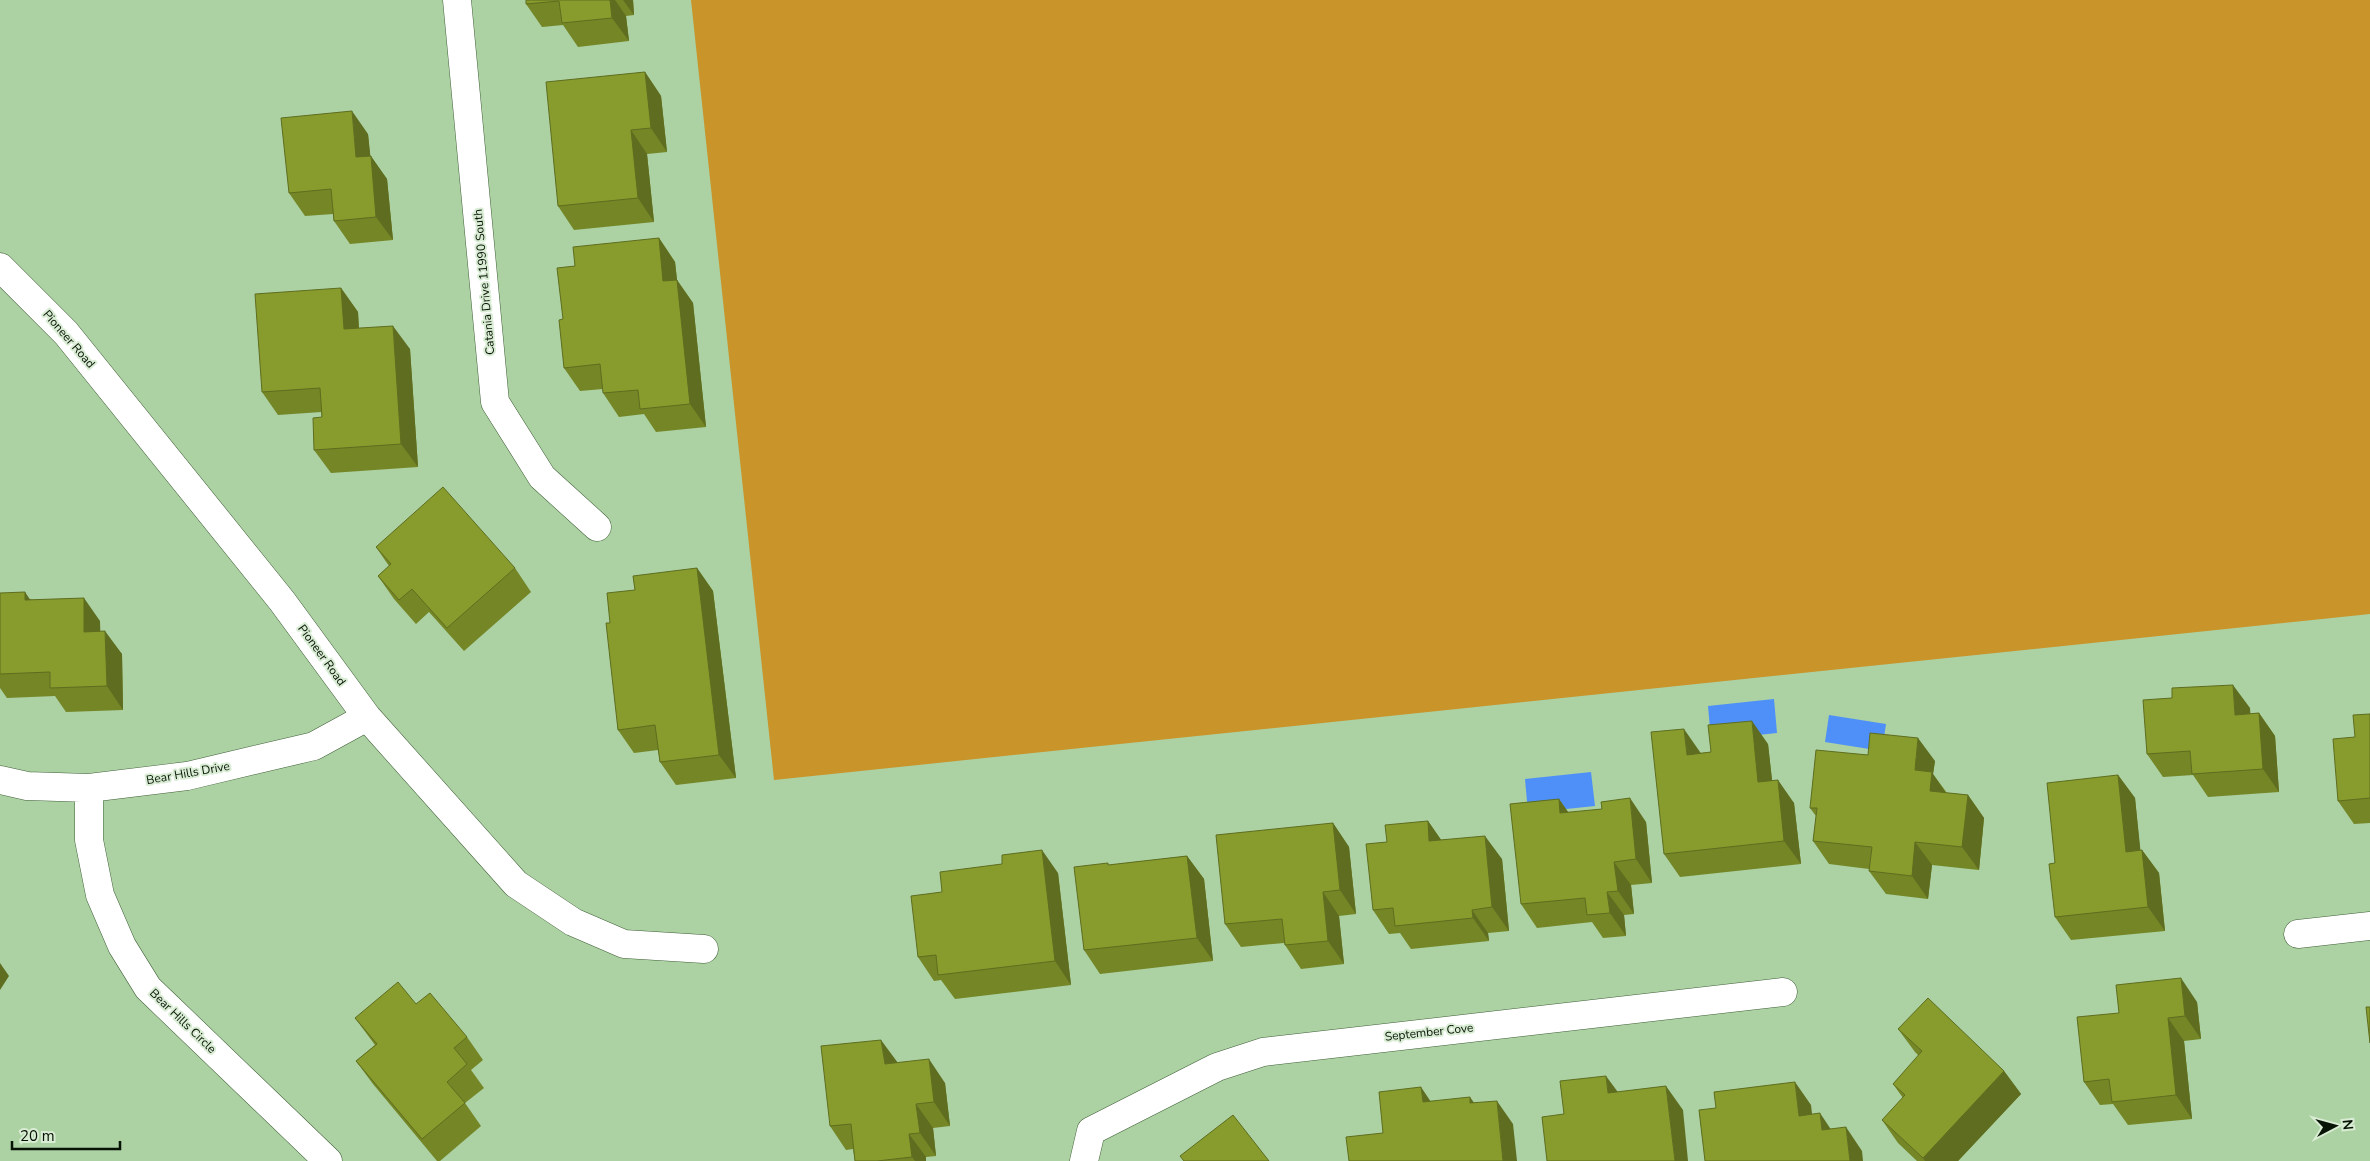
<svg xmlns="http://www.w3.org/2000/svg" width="2370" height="1161" font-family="'Nunito Sans',sans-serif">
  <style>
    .green { fill: #c9942a }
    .water { fill: #4f90f8 }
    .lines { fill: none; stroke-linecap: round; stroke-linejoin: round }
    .minor-casing { stroke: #406038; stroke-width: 29 }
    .minor { stroke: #fff; stroke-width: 28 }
    .wall { fill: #748626 }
    .shaded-wall { fill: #5e6d1f }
    .building { fill: #879c2c; stroke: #5e6d1f }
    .labels { text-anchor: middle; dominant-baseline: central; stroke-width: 4; stroke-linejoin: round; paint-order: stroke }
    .street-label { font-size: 12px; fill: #071304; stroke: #d9ecd4 }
  </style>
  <rect width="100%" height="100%" fill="#acd1a3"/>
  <path class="green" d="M 691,0 L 2370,0 L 2370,614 L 774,780 Z"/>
  <path class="water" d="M 1774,699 L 1777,733 L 1711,740 L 1708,706 Z
    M 1829,715 L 1886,724 L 1882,751 L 1825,742 Z
    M 1591,772 L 1595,806 L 1528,813 L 1525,779 Z"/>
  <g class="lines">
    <g class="minor-casing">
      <path id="minor" d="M 457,0 L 495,402 L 542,477 L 597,527
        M 0,267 L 66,333 L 282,601 L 367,717 L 516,884 L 573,922 L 624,944 L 704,949
        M 0,780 L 27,786 L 89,788 L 187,776 L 314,746 L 367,717
        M 89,788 L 89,840 L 100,895 L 122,946 L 148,988 L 328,1161
        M 2298,934 L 2370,926
        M 1084,1161 L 1091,1131 L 1217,1067 L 1263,1052 L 1783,992"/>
    </g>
    <use href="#minor" class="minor"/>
  </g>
  <path class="wall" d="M 526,0 L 633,0 L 634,15 L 626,16 L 629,41 L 578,47 L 563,25 L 542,27 L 526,4 Z
    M 645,72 L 661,96 L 667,152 L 647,154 L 654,222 L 574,230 L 558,206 Z
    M 368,134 L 370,156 L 387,179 L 393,240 L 350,244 L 334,221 L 333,214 L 305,216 L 289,193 Z
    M 659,238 L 675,262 L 677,280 L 693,303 L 706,427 L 656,432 L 644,414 L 619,417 L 603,393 L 603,389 L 580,391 L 564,368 L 563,319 L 575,266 Z
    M 341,288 L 358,312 L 359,328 L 410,349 L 418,467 L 331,473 L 314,450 L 322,417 L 321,412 L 278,415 L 262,392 Z
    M 376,547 L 515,568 L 531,592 L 464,651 L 429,612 L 416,624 L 394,599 L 378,576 L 389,566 Z
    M 697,568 L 713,591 L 736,778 L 676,785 L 660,762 L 658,750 L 634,753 L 618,730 L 610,623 L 635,590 Z
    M 0,593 L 30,599 L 100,621 L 100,631 L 122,654 L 123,710 L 66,712 L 55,696 L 7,698 L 0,688 Z
    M 2250,708 L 2250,714 L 2259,713 L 2275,736 L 2279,792 L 2208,797 L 2193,775 L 2163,777 L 2147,754 Z
    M 2370,714 L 2370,823 L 2354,824 L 2338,801 L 2355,737 Z
    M 1768,744 L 1772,781 L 1794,803 L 1801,864 L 1680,877 L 1664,854 L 1700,752 L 1701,753 L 1711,752 Z
    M 1868,755 L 1935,761 L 1933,774 L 1947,793 L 1968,795 L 1984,818 L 1979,870 L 1932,865 L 1928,899 L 1886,894 L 1869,871 L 1869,869 L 1829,864 L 1813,841 L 1816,816 L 1810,808 Z
    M 2118,775 L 2135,798 L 2140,850 L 2142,850 L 2159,873 L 2165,931 L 2071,940 L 2055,917 L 2055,863 Z
    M 1559,799 L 1568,812 L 1646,822 L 1652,883 L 1631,885 L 1634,914 L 1624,915 L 1626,936 L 1603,938 L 1592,922 L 1537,928 L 1521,904 Z
    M 1428,821 L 1441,840 L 1502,859 L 1509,931 L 1488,933 L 1489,941 L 1411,949 L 1400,933 L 1389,934 L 1373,910 L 1387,842 Z
    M 1333,823 L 1349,847 L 1356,914 L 1339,916 L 1344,964 L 1301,969 L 1285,945 L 1284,943 L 1241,947 L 1225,924 Z
    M 1187,856 L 1204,879 L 1213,961 L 1100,974 L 1084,950 L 1109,865 Z
    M 1058,873 L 1071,985 L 955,999 L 941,980 L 934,981 L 918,957 L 942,892 Z
    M 2197,1002 L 2201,1039 L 2184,1041 L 2192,1119 L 2128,1125 L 2113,1104 L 2100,1105 L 2084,1082 L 2119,1013 Z
    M 416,1004 L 467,1037 L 483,1060 L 471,1070 L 484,1088 L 465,1103 L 481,1126 L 440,1161 L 437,1161 L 373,1084 L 356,1061 L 375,1045 L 355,1018 Z
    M 1898,1029 L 2004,1071 L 2021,1094 L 1958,1161 L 1917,1161 L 1898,1143 L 1882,1120 L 1903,1098 L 1893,1084 L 1919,1056 L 1915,1052 Z
    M 898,1063 L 945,1083 L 950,1126 L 933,1128 L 936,1156 L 926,1157 L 926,1161 L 855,1161 L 853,1149 L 846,1150 L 830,1126 Z"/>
  <path class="shaded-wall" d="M 610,0 L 615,0 L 626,16 L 629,41 L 612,18 Z
    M 623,0 L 633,0 L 634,15 Z
    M 645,72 L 661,96 L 667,152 L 651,128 Z
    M 352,111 L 368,134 L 373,180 L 356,157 Z
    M 631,130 L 647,154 L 654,222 L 638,198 Z
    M 371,156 L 387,179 L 393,240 L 376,217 Z
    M 659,238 L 675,262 L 677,280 L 693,303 L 706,427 L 690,404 L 663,281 Z
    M 341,288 L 358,312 L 360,353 L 344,329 Z
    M 393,326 L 410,349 L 418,467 L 401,444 Z
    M 697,568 L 713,591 L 736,778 L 719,755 Z
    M 25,592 L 41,616 L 25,600 Z
    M 84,598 L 100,621 L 101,655 L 84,632 Z
    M 105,631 L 122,654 L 123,710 L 107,686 Z
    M 2233,685 L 2250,708 L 2252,738 L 2235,715 Z
    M 2259,713 L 2275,736 L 2279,792 L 2263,769 Z
    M 1752,721 L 1768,744 L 1775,806 L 1758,782 Z
    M 1684,729 L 1700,752 L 1703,778 L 1687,755 Z
    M 1918,738 L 1935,761 L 1933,774 L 1948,796 L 1946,814 L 1915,770 Z
    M 2118,775 L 2135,798 L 2143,875 L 2126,852 Z
    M 1778,780 L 1794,803 L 1801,864 L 1784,841 Z
    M 1968,795 L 1984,818 L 1979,870 L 1962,847 Z
    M 1630,798 L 1646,822 L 1652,883 L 1636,859 Z
    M 1559,799 L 1575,822 L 1560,813 Z
    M 1428,821 L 1444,844 L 1429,841 Z
    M 1333,823 L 1349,847 L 1356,914 L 1340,890 Z
    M 1485,836 L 1502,859 L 1509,931 L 1492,907 Z
    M 1915,842 L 1932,865 L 1928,899 L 1912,876 Z
    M 1042,850 L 1058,873 L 1071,985 L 1055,961 Z
    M 2142,850 L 2159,873 L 2165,931 L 2148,907 Z
    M 1187,856 L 1204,879 L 1213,961 L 1197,938 Z
    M 1614,862 L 1631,885 L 1634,914 L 1618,891 Z
    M 1323,892 L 1339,916 L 1344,964 L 1328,941 Z
    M 1607,892 L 1624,915 L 1626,936 L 1610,913 Z
    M 1472,910 L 1488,933 L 1489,941 L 1473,918 Z
    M 0,963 L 9,976 L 0,990 Z
    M 2181,978 L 2197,1002 L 2201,1039 L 2185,1016 Z
    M 2168,1018 L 2184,1041 L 2192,1119 L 2176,1095 Z
    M 881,1040 L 898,1063 L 885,1064 Z
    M 929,1059 L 945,1083 L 950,1126 L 934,1102 Z
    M 2004,1071 L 2021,1094 L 1958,1161 L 1925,1161 L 1923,1158 Z
    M 1606,1076 L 1623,1099 L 1608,1093 Z
    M 1795,1082 L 1811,1105 L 1815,1139 L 1799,1116 Z
    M 1666,1086 L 1683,1110 L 1688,1161 L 1675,1161 Z
    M 1421,1087 L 1437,1111 L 1423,1102 Z
    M 1470,1097 L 1486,1120 L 1470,1103 Z
    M 1497,1101 L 1513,1124 L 1517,1161 L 1503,1161 Z
    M 916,1104 L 933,1128 L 936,1156 L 920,1133 Z
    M 1820,1113 L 1836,1137 L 1822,1130 Z
    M 1846,1127 L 1862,1151 L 1863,1161 L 1850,1161 Z
    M 909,1134 L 926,1157 L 926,1161 L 915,1161 L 912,1157 Z"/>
  <path class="building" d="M 526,0 L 610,0 L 612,18 L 562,23 L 559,1 L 526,4 Z
    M 645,72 L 651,128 L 631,130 L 638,198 L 558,206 L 546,82 Z
    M 352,111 L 356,157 L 371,156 L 376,217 L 334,221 L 331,189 L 289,193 L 281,118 Z
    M 659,238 L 663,281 L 677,280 L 690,404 L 640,409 L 638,390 L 603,393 L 600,364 L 564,368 L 559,320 L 563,319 L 557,268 L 575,266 L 573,247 Z
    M 341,288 L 344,329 L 393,326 L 401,444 L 314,450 L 313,418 L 322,417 L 320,388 L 262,392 L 255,294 Z
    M 443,487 L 515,568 L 447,628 L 412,589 L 399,600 L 378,576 L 391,564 L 376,547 Z
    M 697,568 L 719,755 L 660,762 L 655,725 L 618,730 L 606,623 L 610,623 L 607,593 L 635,590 L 633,576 Z
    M 25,592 L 25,600 L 84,598 L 84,632 L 105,631 L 107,686 L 50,688 L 50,672 L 0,674 L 0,593 Z
    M 2233,685 L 2235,715 L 2259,713 L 2263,769 L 2192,774 L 2190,751 L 2147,754 L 2143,700 L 2172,698 L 2172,688 Z
    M 2370,714 L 2370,798 L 2338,801 L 2333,739 L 2355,737 L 2353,715 Z
    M 1752,721 L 1758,782 L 1778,780 L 1784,841 L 1664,854 L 1651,732 L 1684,729 L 1687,755 L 1711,752 L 1708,725 Z
    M 1870,733 L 1918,738 L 1915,770 L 1932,772 L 1930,791 L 1968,795 L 1962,847 L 1915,842 L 1912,876 L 1869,871 L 1872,847 L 1813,841 L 1817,808 L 1810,808 L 1816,750 L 1868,755 Z
    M 2118,775 L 2126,852 L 2142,850 L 2148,907 L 2055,917 L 2049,864 L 2055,863 L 2047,783 Z
    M 1630,798 L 1636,859 L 1614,862 L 1618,891 L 1607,892 L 1610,913 L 1587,915 L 1585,898 L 1521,904 L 1510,804 L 1559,799 L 1560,813 L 1602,809 L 1601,802 Z
    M 1428,821 L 1429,841 L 1485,836 L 1492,907 L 1472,910 L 1473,918 L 1395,926 L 1393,908 L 1373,910 L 1366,844 L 1387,842 L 1385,825 Z
    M 1333,823 L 1340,890 L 1323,892 L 1328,941 L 1285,945 L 1282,919 L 1225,924 L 1216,835 Z
    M 1042,850 L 1055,961 L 938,975 L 936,955 L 918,957 L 911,896 L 942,892 L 940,872 L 1002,864 L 1002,855 Z
    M 1187,856 L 1197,938 L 1084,950 L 1074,867 L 1108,863 L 1108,865 Z
    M 2181,978 L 2185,1016 L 2168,1018 L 2176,1095 L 2112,1102 L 2109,1079 L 2084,1082 L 2077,1017 L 2119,1013 L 2116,985 Z
    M 398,982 L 416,1004 L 430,993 L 467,1037 L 454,1048 L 467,1064 L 447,1082 L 465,1103 L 422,1139 L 356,1061 L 377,1044 L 355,1018 Z
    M 1928,998 L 2004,1071 L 1923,1158 L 1882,1120 L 1905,1095 L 1893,1084 L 1922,1051 L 1898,1029 Z
    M 2366,1007 L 2370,1007 L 2370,1043 Z
    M 881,1040 L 885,1064 L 929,1059 L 934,1102 L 916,1104 L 920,1133 L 909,1134 L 912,1157 L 877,1161 L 855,1161 L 851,1124 L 830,1126 L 821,1046 Z
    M 1606,1076 L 1608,1093 L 1666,1086 L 1675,1161 L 1547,1161 L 1542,1117 L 1564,1114 L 1560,1081 Z
    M 1795,1082 L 1799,1116 L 1820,1113 L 1822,1130 L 1846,1127 L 1850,1161 L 1705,1161 L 1699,1110 L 1716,1108 L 1714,1092 Z
    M 1421,1087 L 1423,1102 L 1470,1097 L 1470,1103 L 1497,1101 L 1503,1161 L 1349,1161 L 1346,1137 L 1383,1133 L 1379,1092 Z
    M 1233,1115 L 1269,1161 L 1184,1161 L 1180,1156 Z"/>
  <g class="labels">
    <g class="street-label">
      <text transform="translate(484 282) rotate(-95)">Catania Drive 11990 South</text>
      <text transform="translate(69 339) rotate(49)">Pioneer Road</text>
      <text transform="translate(322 655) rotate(54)">Pioneer Road</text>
      <text transform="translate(188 773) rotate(-10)">Bear Hills Drive</text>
      <text transform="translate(183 1021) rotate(44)">Bear Hills Circle</text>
      <text transform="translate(1429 1032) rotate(-6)">September Cove</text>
    </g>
  </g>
  <g transform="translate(2335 1126) rotate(84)" stroke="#d9ecd4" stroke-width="4" paint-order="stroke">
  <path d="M0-4L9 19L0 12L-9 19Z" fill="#071304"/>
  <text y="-8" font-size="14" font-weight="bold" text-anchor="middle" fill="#071304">N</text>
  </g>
  <path d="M12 1141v8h108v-8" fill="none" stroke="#071304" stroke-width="2.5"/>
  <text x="20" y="1141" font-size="15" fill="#071304" stroke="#d9ecd4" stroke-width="4" paint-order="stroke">20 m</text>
</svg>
